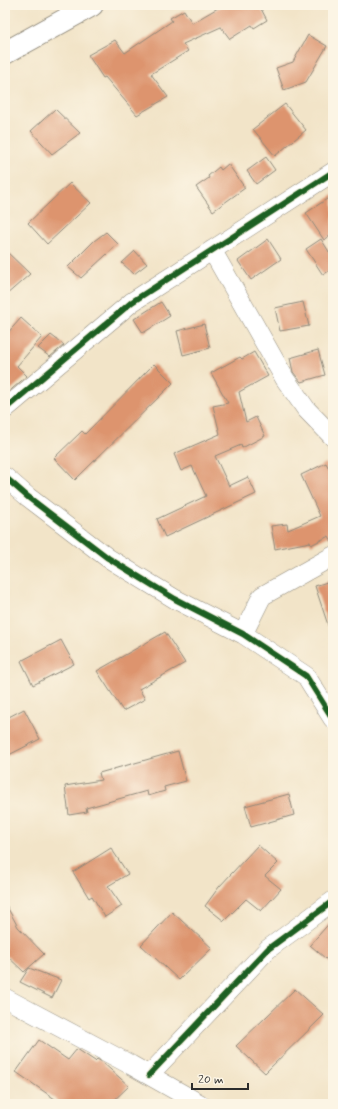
<svg xmlns="http://www.w3.org/2000/svg" width="338" height="1109" font-family="Mynerve,sans-serif">
  <style>
    .building { fill: #dd946e }
    .lines { fill: none; stroke-linecap: round; stroke-linejoin: round }
    .minor-casing { stroke: #8e887a; stroke-width: 20 }
    .tertiary-casing { stroke: #8e887a; stroke-width: 24 }
    .minor { stroke: #fff; stroke-width: 19 }
    .tertiary { stroke: #fff; stroke-width: 22 }
    .cycleway-casing { stroke: #fcf5e5; stroke-width: 8 }
    .cycleway { stroke: #1b5e20; stroke-width: 6 }
  </style>
  <rect width="100%" height="100%" fill="#fcf5e5"/>
  <filter id="ink" filterUnits="userSpaceOnUse"><feTurbulence type="fractalNoise" baseFrequency=".025" numOctaves="2"/><feDisplacementMap in="SourceGraphic" scale="8" xChannelSelector="R" yChannelSelector="G"/><feConvolveMatrix kernelMatrix="1 2 1 2 8 2 1 2 1" color-interpolation-filters="sRGB"/></filter>
  <filter id="wash" filterUnits="userSpaceOnUse"><feTurbulence type="fractalNoise" baseFrequency=".012" numOctaves="4" result="noise"/><feDisplacementMap in="SourceGraphic" scale="16" xChannelSelector="R" yChannelSelector="G"/><feGaussianBlur stdDeviation="0.9" result="paint"/><feColorMatrix in="noise" values="0 0 0 0 0 0 0 0 0 0 0 0 0 0 0 0 0 1.4 0 .05"/><feComposite in="paint" operator="in"/></filter>
  <g filter="url(#wash)">
    <rect width="100%" height="100%" fill="#f2e4c8"/>
    <g id="blocks">
      <path class="building" d="M 223,5 L 259,5 L 267,20 L 254,28 L 252,25 L 230,39 L 221,27 L 183,44 L 188,51 L 151,74 L 168,97 L 137,115 L 105,77 L 103,78 L 88,55 L 115,40 L 125,53 L 172,21 L 170,18 L 184,10 L 192,23 Z
        M 308,35 L 327,46 L 306,82 L 284,90 L 276,68 L 293,62 Z
        M 285,104 L 306,130 L 275,156 L 253,129 Z
        M 55,109 L 80,133 L 52,154 L 31,131 Z
        M 266,157 L 275,170 L 256,184 L 247,171 Z
        M 228,164 L 245,188 L 213,211 L 196,187 L 209,178 L 208,176 L 219,167 L 221,170 Z
        M 70,183 L 91,203 L 47,244 L 28,223 Z
        M 333,195 L 333,234 L 324,240 L 306,213 Z
        M 106,232 L 118,244 L 81,278 L 68,267 L 94,241 Z
        M 268,239 L 281,259 L 251,280 L 238,261 Z
        M 321,239 L 333,258 L 333,268 L 323,275 L 306,249 Z
        M 5,250 L 30,274 L 5,296 Z
        M 135,251 L 147,264 L 134,274 L 122,263 Z
        M 161,302 L 170,316 L 143,333 L 134,319 Z
        M 303,302 L 309,326 L 280,331 L 275,308 Z
        M 21,318 L 42,337 L 17,366 L 27,376 L 5,395 L 5,336 Z
        M 204,324 L 210,348 L 183,355 L 177,331 Z
        M 51,335 L 64,345 L 50,357 L 38,348 Z
        M 318,350 L 325,375 L 301,382 L 293,372 L 290,358 Z
        M 254,352 L 268,376 L 239,392 L 246,422 L 256,417 L 265,436 L 242,448 L 241,445 L 215,456 L 229,486 L 248,477 L 256,494 L 165,537 L 157,519 L 206,496 L 192,466 L 181,471 L 174,454 L 220,434 L 213,406 L 228,403 L 211,373 L 240,357 L 242,359 Z
        M 154,364 L 173,383 L 75,480 L 54,458 L 82,431 L 85,434 Z
        M 326,463 L 333,476 L 333,544 L 329,536 L 311,545 L 310,542 L 275,549 L 271,526 L 287,524 L 288,530 L 320,516 L 301,475 Z
        M 333,580 L 333,630 L 330,631 L 315,586 Z
        M 165,632 L 185,663 L 139,689 L 145,699 L 123,711 L 97,671 Z
        M 61,640 L 74,664 L 33,685 L 21,661 Z
        M 24,709 L 40,739 L 5,757 L 5,719 Z
        M 178,751 L 186,781 L 164,787 L 165,791 L 148,796 L 147,791 L 86,808 L 87,812 L 69,815 L 65,786 L 101,780 L 99,773 Z
        M 289,794 L 294,815 L 251,827 L 245,806 Z
        M 258,845 L 278,863 L 265,876 L 281,889 L 261,911 L 246,899 L 224,921 L 205,906 L 219,887 Z
        M 111,848 L 128,874 L 108,886 L 122,906 L 105,917 L 92,896 L 89,898 L 73,872 Z
        M 5,903 L 18,927 L 44,954 L 24,972 L 5,954 Z
        M 172,912 L 212,948 L 179,980 L 141,945 Z
        M 333,919 L 333,965 L 310,945 Z
        M 29,968 L 61,980 L 52,998 L 20,982 Z
        M 295,989 L 324,1015 L 265,1073 L 236,1046 Z
        M 39,1040 L 68,1060 L 77,1049 L 95,1061 L 97,1059 L 102,1062 L 129,1086 L 110,1104 L 62,1104 L 16,1072 Z"/>
    </g>
  </g>
  <g filter="url(#ink)">
    <use href="#blocks" fill-opacity="0" stroke="#8e887a" stroke-width="1"/>
    <g class="lines">
      <g class="minor-casing">
        <path id="minor" d="M 212,250 L 285,379 L 306,409 L 333,437
          M 5,409 L 132,302 L 333,172
          M 5,477 L 28,497 L 108,558 L 175,599 L 243,634 L 306,676 L 333,719
          M 243,634 L 262,596 L 333,556
          M 5,998 L 131,1065 L 200,1104
          M 149,1075 L 268,949 L 333,901"/>
      </g>
      <g class="tertiary-casing">
        <path id="tertiary" d="M 5,53 L 92,5"/>
      </g>
      <use href="#minor" class="minor"/>
      <use href="#tertiary" class="tertiary"/>
      <g class="cycleway-casing">
        <path id="cycleway" d="M 5,409 L 132,302 L 333,172
          M 5,477 L 28,497 L 108,558 L 175,599 L 243,634 L 306,676 L 333,719
          M 149,1075 L 268,949 L 333,901"/>
      </g>
      <use href="#cycleway" class="cycleway"/>
    </g>
  </g>
  <rect width="338" height="1109" fill="none" stroke="#fcf5e5" stroke-width="20"/>
  <path d="M192 1083v6h56v-6" fill="none" stroke="#2b2b2b" stroke-width="2"/>
  <text x="198" y="1083" font-size="12" fill="#2b2b2b" stroke="#fcf5e5" stroke-width="3" paint-order="stroke">20 m</text>
</svg>
